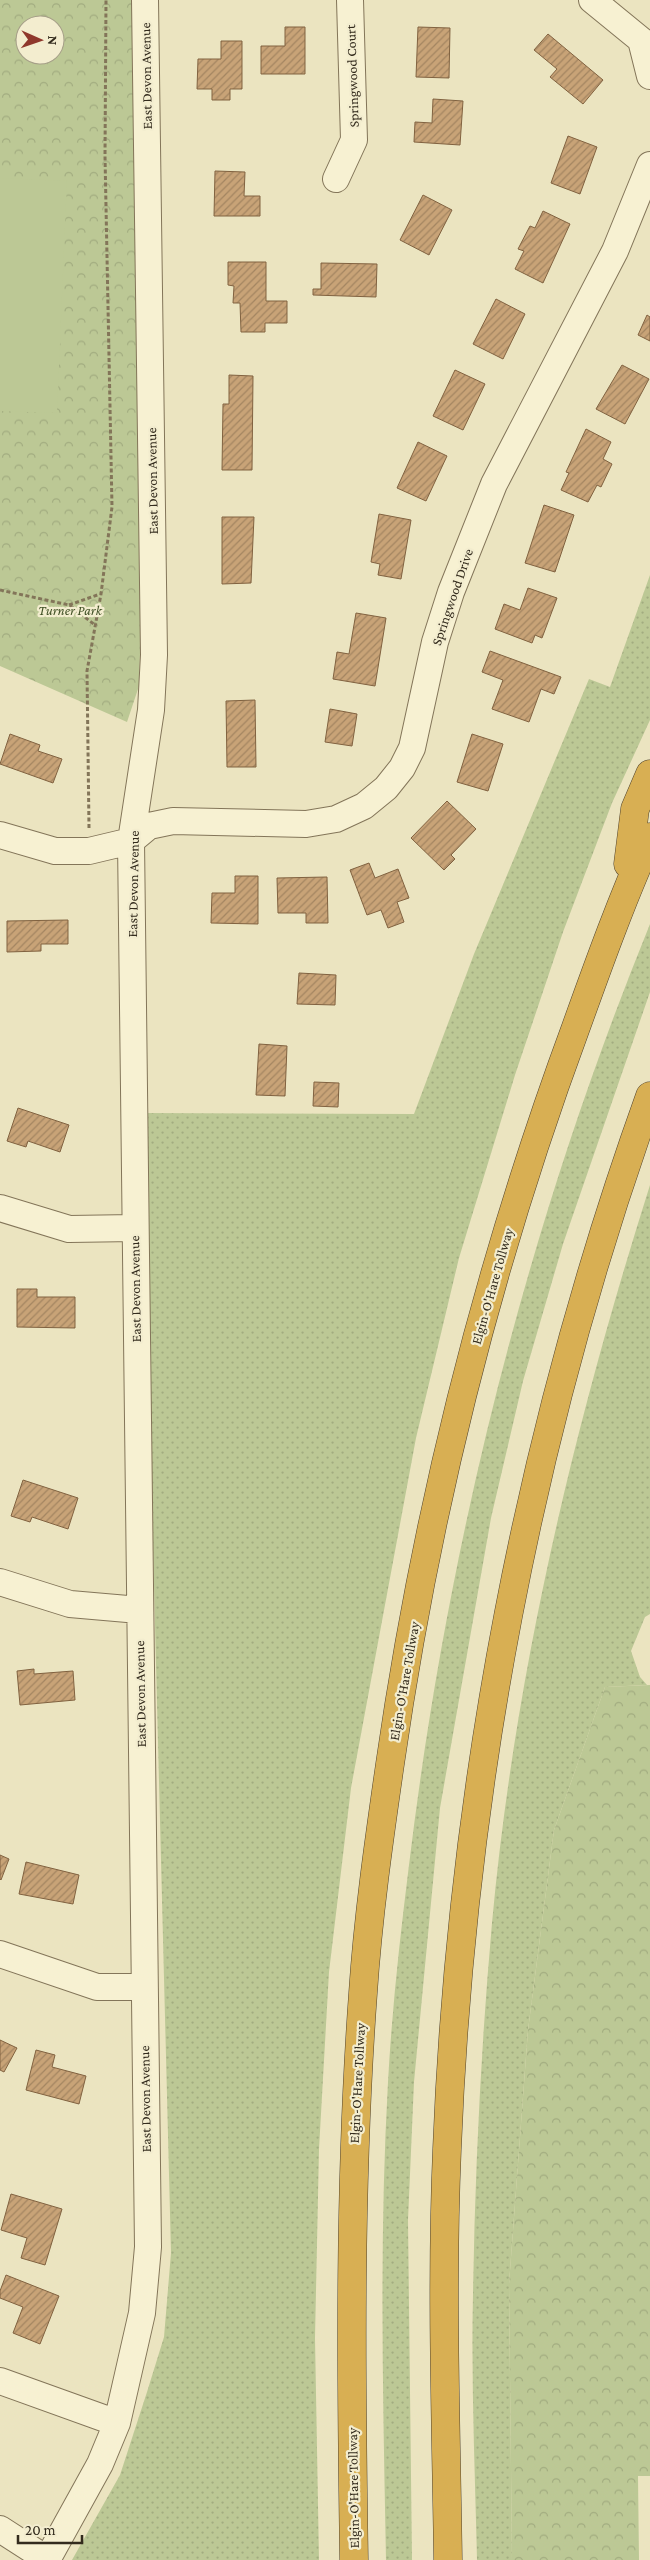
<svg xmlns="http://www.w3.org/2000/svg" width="650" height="2560" font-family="'Crimson Pro',serif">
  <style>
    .grass { fill: url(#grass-dots) }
    .forest { fill: url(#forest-crowns); fill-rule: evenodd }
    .garden { fill: #bcc895 }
    .building { fill: url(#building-hatch); stroke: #816240 }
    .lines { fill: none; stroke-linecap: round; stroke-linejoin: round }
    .minor-casing { stroke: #837559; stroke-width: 28 }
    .highway-casing { stroke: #51432d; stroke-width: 29 }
    .path { stroke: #837559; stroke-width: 3; stroke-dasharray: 4 2.5; stroke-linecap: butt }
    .minor { stroke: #f7f1d2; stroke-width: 26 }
    .highway { stroke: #d8af53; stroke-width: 28 }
    .labels { text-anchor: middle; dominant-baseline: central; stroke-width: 4.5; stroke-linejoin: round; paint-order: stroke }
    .street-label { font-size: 14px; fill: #332b1d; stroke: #f3edcf }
    .park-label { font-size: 14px; font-style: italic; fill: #3f4f24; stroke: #f3edcf }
  </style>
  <defs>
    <pattern id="grass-dots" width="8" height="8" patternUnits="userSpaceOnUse" patternTransform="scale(1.25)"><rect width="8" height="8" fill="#bcc895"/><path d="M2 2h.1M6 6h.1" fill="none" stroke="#a2ac80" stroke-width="1.8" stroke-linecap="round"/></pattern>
    <pattern id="forest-crowns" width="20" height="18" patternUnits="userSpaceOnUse" patternTransform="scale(1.25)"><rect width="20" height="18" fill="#bcc895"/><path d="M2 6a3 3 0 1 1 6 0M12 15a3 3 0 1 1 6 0" fill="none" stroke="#a2ac80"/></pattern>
    <pattern id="building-hatch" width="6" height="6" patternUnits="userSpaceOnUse" patternTransform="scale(1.25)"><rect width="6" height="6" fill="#c8a377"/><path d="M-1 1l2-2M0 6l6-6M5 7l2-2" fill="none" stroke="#a38561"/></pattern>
  </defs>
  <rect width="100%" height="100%" fill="#ebe4c0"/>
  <path class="grass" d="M 650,575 L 650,720 L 612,803 L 563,932 L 515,1075 L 459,1258 L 416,1438 L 351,1788 L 329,1972 L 319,2149 L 315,2338 L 319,2560 L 72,2560 L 120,2475 L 147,2392 L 164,2337 L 171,2253 L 142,1113 L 414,1114 L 474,954 L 589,679 L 610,687 Z
    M 650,924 L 650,992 L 563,1244 L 523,1381 L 491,1518 L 440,1808 L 414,2082 L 408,2220 L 412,2560 L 386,2560 C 383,2401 379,2241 388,2082 C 392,2009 400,1937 409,1865 C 448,1542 527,1226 650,924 Z
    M 650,1185 L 650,1614 L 645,1617 L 631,1651 L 640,1677 L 647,1685 L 605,1687 L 554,1830 L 528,2030 L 509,2284 L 512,2560 L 477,2560 C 475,2471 471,2382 473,2294 C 475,2170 481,2046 492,1923 C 515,1672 574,1425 650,1185 Z"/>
  <path class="forest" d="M 0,0 L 133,0 L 134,186 L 142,594 L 139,686 L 127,722 L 0,666 ZM 25,25 L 55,25 L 55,55 L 25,55 Z
    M 650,1685 L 650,2476 L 638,2476 L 639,2560 L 512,2560 L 509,2284 L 528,2030 L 554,1830 L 605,1687 Z"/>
  <path class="garden" d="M 0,178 L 67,181 L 57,413 L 0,411 Z"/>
  <path class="building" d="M 285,27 L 305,27 L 305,74 L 261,74 L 261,46 L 285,46 Z
    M 418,27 L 450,28 L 449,78 L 416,77 Z
    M 548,34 L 603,80 L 583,104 L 550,77 L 557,69 L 534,50 Z
    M 221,41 L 242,41 L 242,89 L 230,89 L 230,100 L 212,100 L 212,89 L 197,89 L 198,59 L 221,59 Z
    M 433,99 L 463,101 L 460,145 L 414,142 L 415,122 L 432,123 Z
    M 568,136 L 597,147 L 580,194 L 551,183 Z
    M 215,171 L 245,172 L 244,196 L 260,196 L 260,216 L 214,216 Z
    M 423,195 L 452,210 L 429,255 L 400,240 Z
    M 543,211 L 570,224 L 543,283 L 515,269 L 524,251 L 518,249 L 530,226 L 535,228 Z
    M 228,262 L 266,262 L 266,301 L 287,301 L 287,323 L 265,323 L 265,332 L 241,332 L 240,303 L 233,303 L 234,286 L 228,285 Z
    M 321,263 L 377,264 L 376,297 L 313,295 L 313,289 L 321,289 Z
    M 496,299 L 525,314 L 503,359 L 473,344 Z
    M 647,315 L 650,317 L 650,341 L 638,335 Z
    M 622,365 L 649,379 L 625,424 L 596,409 Z
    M 455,370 L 485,384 L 463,430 L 433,416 Z
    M 229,375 L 253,376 L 252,470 L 222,470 L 223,404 L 229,404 Z
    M 586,429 L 611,442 L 603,459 L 612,464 L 601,487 L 597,485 L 588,502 L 561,490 L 569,473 L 566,472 Z
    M 418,442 L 447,456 L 426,501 L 397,488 Z
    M 544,505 L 574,515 L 555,572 L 525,563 Z
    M 379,514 L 411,520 L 401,579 L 378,575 L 380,564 L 371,562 Z
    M 222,517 L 254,517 L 251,583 L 222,584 Z
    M 528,588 L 557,598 L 542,638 L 535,635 L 532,643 L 495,629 L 504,604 L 520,610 Z
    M 356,613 L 386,618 L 375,686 L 333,679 L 337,652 L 349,654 Z
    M 490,651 L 561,677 L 554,694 L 541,689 L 529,722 L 492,709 L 503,680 L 482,672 Z
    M 255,700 L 256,767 L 227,767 L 226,701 Z
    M 330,709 L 357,714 L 352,746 L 325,742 Z
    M 10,734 L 40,745 L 38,751 L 62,759 L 53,783 L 0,764 Z
    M 472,734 L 503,744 L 488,791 L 457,782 Z
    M 447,801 L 476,829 L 451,855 L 455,859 L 444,870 L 411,838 Z
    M 369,863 L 375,878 L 398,869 L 409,898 L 397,902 L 404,922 L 388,928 L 381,910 L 367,915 L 350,870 Z
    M 235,876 L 258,876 L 258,924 L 211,923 L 212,893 L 235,893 Z
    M 327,877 L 328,923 L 306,923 L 306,913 L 278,913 L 277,878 Z
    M 68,920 L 68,944 L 41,944 L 41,951 L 7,952 L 7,921 Z
    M 299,973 L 336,975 L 335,1005 L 297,1004 Z
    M 259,1044 L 287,1046 L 285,1096 L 256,1095 Z
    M 314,1082 L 339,1083 L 338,1107 L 313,1106 Z
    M 18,1108 L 69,1125 L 60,1152 L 28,1141 L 26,1147 L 7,1141 Z
    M 17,1289 L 37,1289 L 37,1297 L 75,1297 L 75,1328 L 17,1327 Z
    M 23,1480 L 78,1498 L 68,1529 L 32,1517 L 30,1522 L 11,1516 Z
    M 34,1669 L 34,1674 L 73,1671 L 75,1700 L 20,1705 L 17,1671 Z
    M 0,1855 L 9,1859 L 1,1880 L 0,1879 Z
    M 26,1862 L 79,1875 L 73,1904 L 19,1894 Z
    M 0,2040 L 17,2048 L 4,2072 L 0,2070 Z
    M 36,2050 L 55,2055 L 52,2067 L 86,2076 L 79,2104 L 26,2090 Z
    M 11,2194 L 62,2209 L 45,2265 L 21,2258 L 27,2238 L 1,2230 Z
    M 6,2275 L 59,2296 L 40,2344 L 13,2333 L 23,2307 L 0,2298 L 0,2291 Z"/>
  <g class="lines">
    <g class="minor-casing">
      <path id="minor" d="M 592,0 L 641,40 L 650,76
        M 336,179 L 354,140 L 350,0
        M 0,835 L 55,851 L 89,851 L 131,841 L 149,826 L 173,821 L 306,824 L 336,819 L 364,806 L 386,788 L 402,768 L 412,748 L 435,642 L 451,592 L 494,484 L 615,251 L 650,165
        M 0,1208 L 69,1229 L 134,1228
        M 0,1582 L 70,1604 L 139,1610
        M 0,1954 L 97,1987 L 143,1987
        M 0,2381 L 117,2423
        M 0,2529 L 48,2560
        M 47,2560 L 100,2464 L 117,2423 L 142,2313 L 148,2247 L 131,841 L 151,710 L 154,655 L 145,0"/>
    </g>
    <g class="highway-casing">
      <path id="highway" d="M 628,864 L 635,809 L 650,774
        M 354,2560 C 351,2371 349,2182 363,1993 C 368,1917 379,1840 390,1764 C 426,1513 488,1265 576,1027 C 599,963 622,899 650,837
        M 448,2560 C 446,2423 441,2286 447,2149 C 461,1792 529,1432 650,1096"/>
    </g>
    <path class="path" d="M 0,590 L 69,605 L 95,625
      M 69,605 L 100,594
      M 89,828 L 87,671 L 101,594 L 112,507 L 105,156 L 106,0"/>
    <use href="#minor" class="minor"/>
    <use href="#highway" class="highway"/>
  </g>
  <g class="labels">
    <g class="street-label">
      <text transform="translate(146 76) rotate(-91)">East Devon Avenue</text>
      <text transform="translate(352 76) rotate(-92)">Springwood Court</text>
      <text transform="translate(152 481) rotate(-91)">East Devon Avenue</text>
      <text transform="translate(452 597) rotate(-71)">Springwood Drive</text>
      <text transform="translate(133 884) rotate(-89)">East Devon Avenue</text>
      <text transform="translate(492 1286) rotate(-74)">Elgin-O'Hare Tollway</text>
      <text transform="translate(135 1289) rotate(-91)">East Devon Avenue</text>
      <text transform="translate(404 1681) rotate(-80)">Elgin-O'Hare Tollway</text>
      <text transform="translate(140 1694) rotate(-91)">East Devon Avenue</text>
      <text transform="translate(357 2083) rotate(-87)">Elgin-O'Hare Tollway</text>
      <text transform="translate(145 2099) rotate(-91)">East Devon Avenue</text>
      <text transform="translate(353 2488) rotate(-91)">Elgin-O'Hare Tollway</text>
    </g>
    <g class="park-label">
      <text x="70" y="610">Turner Park</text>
    </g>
  </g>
  <g transform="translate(40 40) rotate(92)"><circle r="24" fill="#f3edcf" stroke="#a69f88"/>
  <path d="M0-4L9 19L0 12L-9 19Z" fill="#8f382c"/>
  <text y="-8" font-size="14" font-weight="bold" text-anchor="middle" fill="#332b1d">N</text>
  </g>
  <path d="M18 2535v8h64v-8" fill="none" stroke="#332b1d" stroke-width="2.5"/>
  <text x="25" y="2535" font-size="15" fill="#332b1d" stroke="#f3edcf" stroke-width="4" paint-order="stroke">20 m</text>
</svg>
